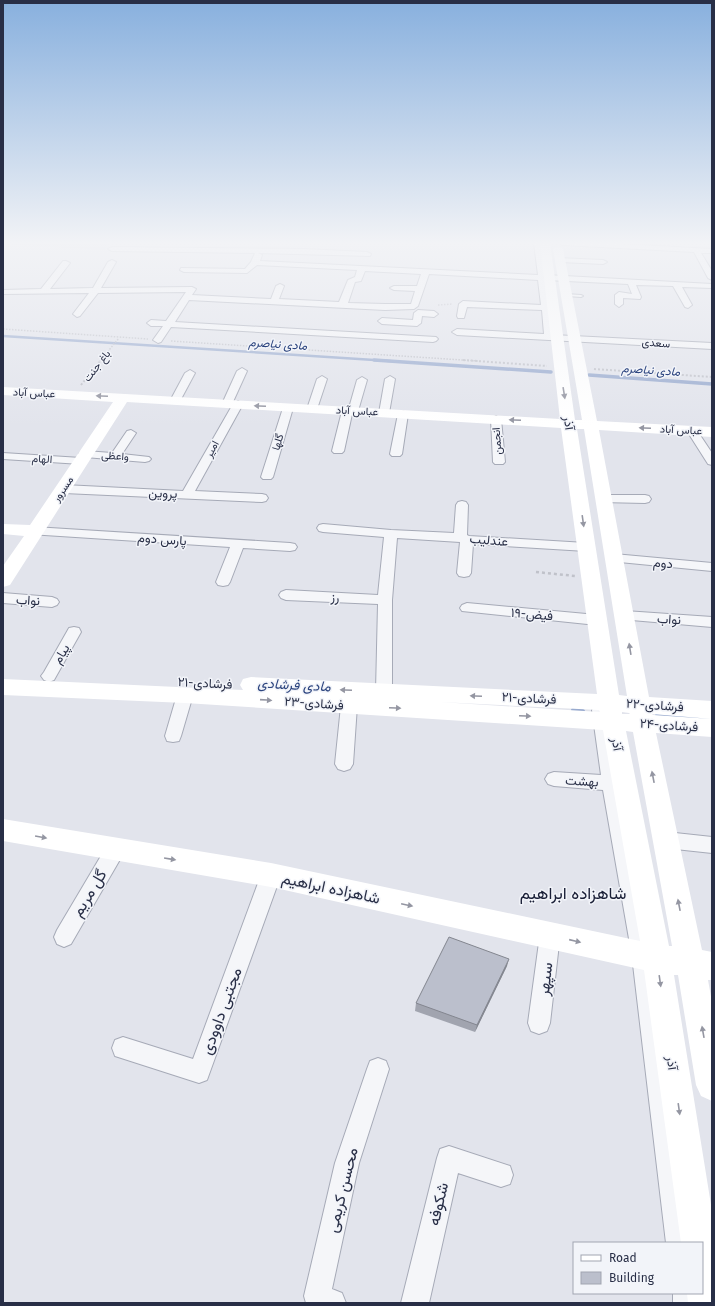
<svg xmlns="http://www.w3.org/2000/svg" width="715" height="1306" font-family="'Fira Sans',Vazirmatn,sans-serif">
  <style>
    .built { fill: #d0d3de }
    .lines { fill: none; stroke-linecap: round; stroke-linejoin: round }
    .stream-far3 { stroke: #99abcf; stroke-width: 2.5 }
    .stream-far2 { stroke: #99abcf; stroke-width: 3.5 }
    .stream-far1 { stroke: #99abcf; stroke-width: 4 }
    .stream { stroke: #99abcf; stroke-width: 5.5 }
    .lane-casing { stroke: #a6aab7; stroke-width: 2 }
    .street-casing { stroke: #a6aab7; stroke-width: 2 }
    .path-far2 { stroke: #c0c2ca; stroke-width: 1.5; stroke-dasharray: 1.5 1.5; stroke-linecap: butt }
    .path-far1 { stroke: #c0c2ca; stroke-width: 2; stroke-dasharray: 2 2; stroke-linecap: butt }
    .path { stroke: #c0c2ca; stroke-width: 2.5; stroke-dasharray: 3 3; stroke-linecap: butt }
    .lane { fill: #f5f6f9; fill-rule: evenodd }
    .street { fill: #f5f6f9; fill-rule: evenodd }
    .secondary { fill: #fff; fill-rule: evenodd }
    .wall { fill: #a1a4af }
    .shaded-wall { fill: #83868f }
    .building { fill: #bbbfcc; stroke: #83868f }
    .oneway { fill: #9496a2 }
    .labels { text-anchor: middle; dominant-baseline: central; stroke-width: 3; stroke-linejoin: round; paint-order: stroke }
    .far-street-label { font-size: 11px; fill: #282e46; stroke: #f2f4f9 }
    .far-water-label { font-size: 12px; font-style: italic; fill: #2d457f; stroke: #f2f4f9 }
    .street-label { font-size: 13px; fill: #282e46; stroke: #f2f4f9 }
    .water-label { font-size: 14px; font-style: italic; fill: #2d457f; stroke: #f2f4f9 }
    .near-street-label { font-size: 16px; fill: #282e46; stroke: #f2f4f9 }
    .near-neighbourhood-label { font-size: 17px; fill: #1a1f37; stroke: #f2f4f9 }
  </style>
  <rect width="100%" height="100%" fill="#e2e4ec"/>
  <path class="built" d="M 3,243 L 111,243 L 104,250 L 3,244 Z"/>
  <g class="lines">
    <path class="stream-far3" d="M 3,336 L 390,361"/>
    <path class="stream-far2" d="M 374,360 L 551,372
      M 589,375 L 712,384"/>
    <path class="stream-far1" d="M 573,710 L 583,711"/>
    <path class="stream" d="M 658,715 L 712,719"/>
    <g class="lane-casing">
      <path id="lane" d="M 566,294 L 581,295 L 583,296 L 581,297 L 567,296 L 566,296 Z"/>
    </g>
    <g class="street-casing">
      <path id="street" d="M 534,243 L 542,243 L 546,275 L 712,284 L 712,288 L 682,287 L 692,305 L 688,308 L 685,307 L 673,286 L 636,285 L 641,297 L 640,299 L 623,298 L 623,304 L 619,307 L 615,304 L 615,295 L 619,292 L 632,294 L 628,284 L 546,280 L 550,305 L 556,306 L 557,308 L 556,310 L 550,310 L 553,335 L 712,343 L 712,349 L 457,335 L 452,332 L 457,329 L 544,334 L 542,310 L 467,307 L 464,318 L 458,318 L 457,316 L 459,304 L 463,301 L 541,305 L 538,280 L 429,274 L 418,306 L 414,309 L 385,310 L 189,300 L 175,322 L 436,337 L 438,339 L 436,341 L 433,342 L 171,327 L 161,342 L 158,343 L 153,340 L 163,326 L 151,326 L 147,323 L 151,320 L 166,321 L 186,292 L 98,293 L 80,316 L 77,317 L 73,314 L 89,293 L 3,294 L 3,290 L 41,289 L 63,261 L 66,261 L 70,263 L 50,289 L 93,288 L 108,262 L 112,260 L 116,262 L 101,288 L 192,287 L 196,289 L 192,295 L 271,299 L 276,286 L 280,284 L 284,286 L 279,299 L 339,302 L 348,280 L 355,277 L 357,270 L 257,265 L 247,273 L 184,272 L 180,270 L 181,268 L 245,269 L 251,262 L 255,253 L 258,253 L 112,251 L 108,249 L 112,247 L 304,249 L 367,252 L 371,254 L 370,256 L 258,253 L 262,255 L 260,261 L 538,275 ZM 365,271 L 421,274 L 417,286 L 394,286 L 390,288 L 394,290 L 415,291 L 411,304 L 385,304 L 348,303 L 355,282 L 361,281 Z
        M 559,243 L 603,243 L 712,249 L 712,253 L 701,253 L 712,271 L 712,280 L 708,278 L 694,252 L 563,245 Z
        M 557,258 L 603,260 L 607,262 L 603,264 L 560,262 L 557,262 Z
        M 418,310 L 434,311 L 438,314 L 434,317 L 422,316 L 421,323 L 417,326 L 382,324 L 378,321 L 382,318 L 413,320 L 414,313 Z
        M 242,368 L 247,371 L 232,404 L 231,406 L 223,406 L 222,404 L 237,371 Z
        M 190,370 L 195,373 L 180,401 L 179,403 L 171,403 L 170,401 L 185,373 Z
        M 322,376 L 327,379 L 317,409 L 316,411 L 308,411 L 307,409 L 317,379 Z
        M 390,376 L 395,379 L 389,413 L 384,416 L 379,413 L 385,379 Z
        M 362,377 L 367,380 L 358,411 L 357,413 L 352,414 L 344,451 L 342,453 L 334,453 L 332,451 L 342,411 L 343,409 L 349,408 L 357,380 Z
        M 238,401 L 243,404 L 195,491 L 262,494 L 266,495 L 268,498 L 266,501 L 262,502 L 64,493 L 60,492 L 58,489 L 60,486 L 64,485 L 183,491 L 233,404 Z
        M 288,405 L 293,408 L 273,477 L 271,479 L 263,479 L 261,477 L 283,408 Z
        M 403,411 L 408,414 L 402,454 L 400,456 L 392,456 L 390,454 L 398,414 Z
        M 496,416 L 501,419 L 505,462 L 503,464 L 495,464 L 493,462 L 491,419 Z
        M 692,428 L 696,429 L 712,453 L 712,465 L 708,464 L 687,431 Z
        M 131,430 L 136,433 L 122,454 L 149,457 L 151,459 L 149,461 L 145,462 L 85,457 L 81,456 L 79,454 L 81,452 L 85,451 L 112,453 L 127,431 Z
        M 3,453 L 81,458 L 85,459 L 87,461 L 85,463 L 81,464 L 3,459 Z
        M 604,495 L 645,495 L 649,496 L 651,499 L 649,502 L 645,503 L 600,502 L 598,499 L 600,496 Z
        M 462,501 L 466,502 L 468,505 L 467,535 L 469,536 L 586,543 L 591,544 L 593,547 L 591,550 L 586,551 L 473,544 L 471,573 L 469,576 L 464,577 L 459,576 L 457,573 L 460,542 L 397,538 L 392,600 L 392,691 L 390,695 L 384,697 L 378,695 L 376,691 L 378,604 L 286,600 L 281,598 L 279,595 L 281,592 L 286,590 L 378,595 L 384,537 L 323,532 L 319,531 L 317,528 L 319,525 L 323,524 L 391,530 L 454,533 L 456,505 L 458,502 Z
        M 34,527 L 290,543 L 295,544 L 297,547 L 295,550 L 290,551 L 243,548 L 230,582 L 228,585 L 223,586 L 218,585 L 216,582 L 230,547 L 29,534 L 28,531 L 29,528 Z
        M 614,554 L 712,563 L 712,571 L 609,561 L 607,558 L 609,555 Z
        M 3,593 L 52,597 L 57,599 L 59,602 L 57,605 L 52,607 L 3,603 Z
        M 467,603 L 597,615 L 602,617 L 604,620 L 602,623 L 597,625 L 462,611 L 460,608 L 462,605 Z
        M 625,611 L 712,617 L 712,627 L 620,619 L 618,616 L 620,613 Z
        M 74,627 L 79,628 L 81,632 L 54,680 L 49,682 L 44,680 L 41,676 L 44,672 L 69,628 Z
        M 185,689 L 191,691 L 193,695 L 181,736 L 179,741 L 173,742 L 167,741 L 165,736 L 177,695 L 179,691 Z
        M 349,700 L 355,702 L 357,706 L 353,764 L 350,769 L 344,771 L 338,769 L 335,764 L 341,706 L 343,702 Z
        M 600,704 L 606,706 L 608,710 L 620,783 L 652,956 L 692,1243 L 666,1243 L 632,956 L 603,790 L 554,786 L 548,784 L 545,779 L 548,774 L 554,772 L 601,775 L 592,710 L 594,706 Z
        M 666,832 L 712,837 L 712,853 L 666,848 L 659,846 L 657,840 L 659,834 Z
        M 115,842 L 122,844 L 124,850 L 122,856 L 71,944 L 64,947 L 57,944 L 54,937 L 57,930 L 108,844 Z
        M 271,866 L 278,869 L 281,875 L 207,1080 L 199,1083 L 115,1056 L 112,1048 L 115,1040 L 123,1037 L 193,1059 L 261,875 L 264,869 Z
        M 550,925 L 557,928 L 560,935 L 550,1023 L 547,1031 L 539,1034 L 531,1031 L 528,1023 L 540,935 L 543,928 Z
        M 378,1058 L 386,1061 L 389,1069 L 359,1163 L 332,1289 L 342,1293 L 346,1303 L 306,1303 L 304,1296 L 335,1163 L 367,1069 L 370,1061 Z
        M 449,1146 L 510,1166 L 513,1175 L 510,1184 L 501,1187 L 458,1173 L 429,1303 L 401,1303 L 437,1158 L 440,1149 Z
        M 673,1293 L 699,1293 L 701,1303 L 673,1303 Z"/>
    </g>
    <path class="path-far2" d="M 438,305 L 453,304
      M 3,329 L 148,339
      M 171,341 L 478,361
      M 100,361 L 119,338"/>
    <path class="path-far1" d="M 463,360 L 547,366
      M 594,369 L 712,377
      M 81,385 L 101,360"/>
    <path class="path" d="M 536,572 L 575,576"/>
    <use href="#lane" class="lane"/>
    <use href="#street" class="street"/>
    <path class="secondary" d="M 540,243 L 550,243 L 575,420 L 582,420 L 553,249 L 558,246 L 563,249 L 597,421 L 712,427 L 712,437 L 599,430 L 649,697 L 712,701 L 712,719 L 652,714 L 653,715 L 712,719 L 712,737 L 656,733 L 702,950 L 712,952 L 712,980 L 708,980 L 712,1002 L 712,1101 L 701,1096 L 696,1085 L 678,975 L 674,975 L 712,1211 L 712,1303 L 688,1303 L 687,1293 L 702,1293 L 702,1243 L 681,1243 L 644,970 L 271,887 L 3,841 L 3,819 L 271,863 L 640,941 L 603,730 L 185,703 L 3,695 L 3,679 L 243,690 L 240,685 L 243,679 L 251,677 L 597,694 L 561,428 L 127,402 L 10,585 L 3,587 L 3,566 L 24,536 L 3,534 L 3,524 L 30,525 L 113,402 L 3,395 L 3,387 L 560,419 ZM 577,429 L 584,429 L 627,696 L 619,695 ZM 440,702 L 599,710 L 600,712 ZM 622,712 L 629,713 L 630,714 L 622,714 ZM 626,731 L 633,732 L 672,946 L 669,946 Z"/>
  </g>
  <path class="wall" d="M 507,966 L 475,1032 L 415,1011 L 416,1003 Z"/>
  <path class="shaded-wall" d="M 509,959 L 507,966 L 475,1032 L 477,1025 Z"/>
  <path class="building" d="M 449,937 L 509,959 L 477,1025 L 416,1003 Z"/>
  <defs><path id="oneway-solid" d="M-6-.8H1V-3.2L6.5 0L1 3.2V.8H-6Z"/></defs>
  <g class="oneway">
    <use href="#oneway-solid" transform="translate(564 393) rotate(81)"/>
    <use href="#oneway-solid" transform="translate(102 396) rotate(-177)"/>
    <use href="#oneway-solid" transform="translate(260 406) rotate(-177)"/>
    <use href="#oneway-solid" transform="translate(515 420) rotate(-177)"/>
    <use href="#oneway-solid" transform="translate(645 428) rotate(-177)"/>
    <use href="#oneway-solid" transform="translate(583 521) rotate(82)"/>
    <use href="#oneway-solid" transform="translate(630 649) rotate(-99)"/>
    <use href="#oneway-solid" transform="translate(346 690) rotate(-177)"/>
    <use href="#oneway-solid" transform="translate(476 696) rotate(-177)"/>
    <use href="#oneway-solid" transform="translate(266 700) rotate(4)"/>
    <use href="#oneway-solid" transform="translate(395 708) rotate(3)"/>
    <use href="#oneway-solid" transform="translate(525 716) rotate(3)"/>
    <use href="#oneway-solid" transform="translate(653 777) rotate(-101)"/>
    <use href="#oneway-solid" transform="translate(41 837) rotate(10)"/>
    <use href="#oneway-solid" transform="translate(170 859) rotate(9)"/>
    <use href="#oneway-solid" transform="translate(407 905) rotate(12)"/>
    <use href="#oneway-solid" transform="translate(679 905) rotate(-101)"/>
    <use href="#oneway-solid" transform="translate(575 941) rotate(13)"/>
    <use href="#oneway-solid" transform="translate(660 981) rotate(82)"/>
    <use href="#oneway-solid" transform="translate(703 1032) rotate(-100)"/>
    <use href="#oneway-solid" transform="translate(679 1109) rotate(82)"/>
  </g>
  <linearGradient id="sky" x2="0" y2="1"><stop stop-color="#88b0de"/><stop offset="0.57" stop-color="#f2f3f6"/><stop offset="1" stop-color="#f2f3f6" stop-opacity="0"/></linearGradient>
  <rect width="715" height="426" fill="url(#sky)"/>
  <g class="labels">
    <g class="far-street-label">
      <text transform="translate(656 343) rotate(4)">سعدی</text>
      <text transform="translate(97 366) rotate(-52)">باغ جنت</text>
      <text transform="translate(34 393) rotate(3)">عباس آباد</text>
      <text transform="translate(357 411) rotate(3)">عباس آباد</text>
      <text transform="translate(681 430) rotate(3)">عباس آباد</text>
      <text transform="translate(497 441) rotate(-94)">انجمن</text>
      <text transform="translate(278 442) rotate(-73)">گلها</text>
      <text transform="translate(212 449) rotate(-61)">امیر</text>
      <text transform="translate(115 456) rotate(4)">واعظی</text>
      <text transform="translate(42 459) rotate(4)">الهام</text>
      <text transform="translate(63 489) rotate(-56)">مسرور</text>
    </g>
    <g class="far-water-label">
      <text transform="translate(278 344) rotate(4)">مادی نیاصرم</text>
      <text transform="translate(651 370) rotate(4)">مادی نیاصرم</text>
    </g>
    <g class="street-label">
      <text transform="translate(569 423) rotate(82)">آذر</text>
      <text transform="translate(163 493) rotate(2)">پروین</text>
      <text transform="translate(162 539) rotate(4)">پارس دوم</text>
      <text transform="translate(489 540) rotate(5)">عندلیب</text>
      <text transform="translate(663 563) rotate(5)">دوم</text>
      <text transform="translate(335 597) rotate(3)">رز</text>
      <text transform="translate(28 600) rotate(4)">نواب</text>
      <text transform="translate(532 614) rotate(5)">۱۹-فیض</text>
      <text transform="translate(669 619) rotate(4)">نواب</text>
      <text transform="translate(61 654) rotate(-60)">پیام</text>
      <text transform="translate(205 683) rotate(3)">۲۱-فرشادی</text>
      <text transform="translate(529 698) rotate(3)">۲۱-فرشادی</text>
      <text transform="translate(314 703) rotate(4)">۲۳-فرشادی</text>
      <text transform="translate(655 705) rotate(4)">۲۲-فرشادی</text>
      <text transform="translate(669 725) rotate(4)">۲۴-فرشادی</text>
      <text transform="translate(617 744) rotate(79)">آذر</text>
      <text transform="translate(582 781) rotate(3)">بهشت</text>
      <text transform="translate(672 1063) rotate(82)">آذر</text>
    </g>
    <g class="water-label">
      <text transform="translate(294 685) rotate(3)">مادی فرشادی</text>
    </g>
    <g class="near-street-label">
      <text transform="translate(331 888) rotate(12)">شاهزاده ابراهیم</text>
      <text transform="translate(89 893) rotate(-59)">گل مریم</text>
      <text transform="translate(545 979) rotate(-83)">سپهر</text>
      <text transform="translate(221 1011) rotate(-70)">مجتبی داوودی</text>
      <text transform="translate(342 1190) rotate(-76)">محسن کریمی</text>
      <text transform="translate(438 1204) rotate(-77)">شکوفه</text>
    </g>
    <g class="near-neighbourhood-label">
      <text x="573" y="893">شاهزاده ابراهیم</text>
    </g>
  </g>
  <rect width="715" height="1306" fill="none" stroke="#282e46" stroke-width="8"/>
  <rect x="573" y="1242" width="130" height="52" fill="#f2f4f9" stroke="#a1a5b1"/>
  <rect x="581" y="1255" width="20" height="6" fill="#ffffff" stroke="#a1a5b1"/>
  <text x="609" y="1262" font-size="12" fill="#282e46">Road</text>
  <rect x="581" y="1272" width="20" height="12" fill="#bbbfcc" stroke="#a1a5b1"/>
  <text x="609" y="1282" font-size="12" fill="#282e46">Building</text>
</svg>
